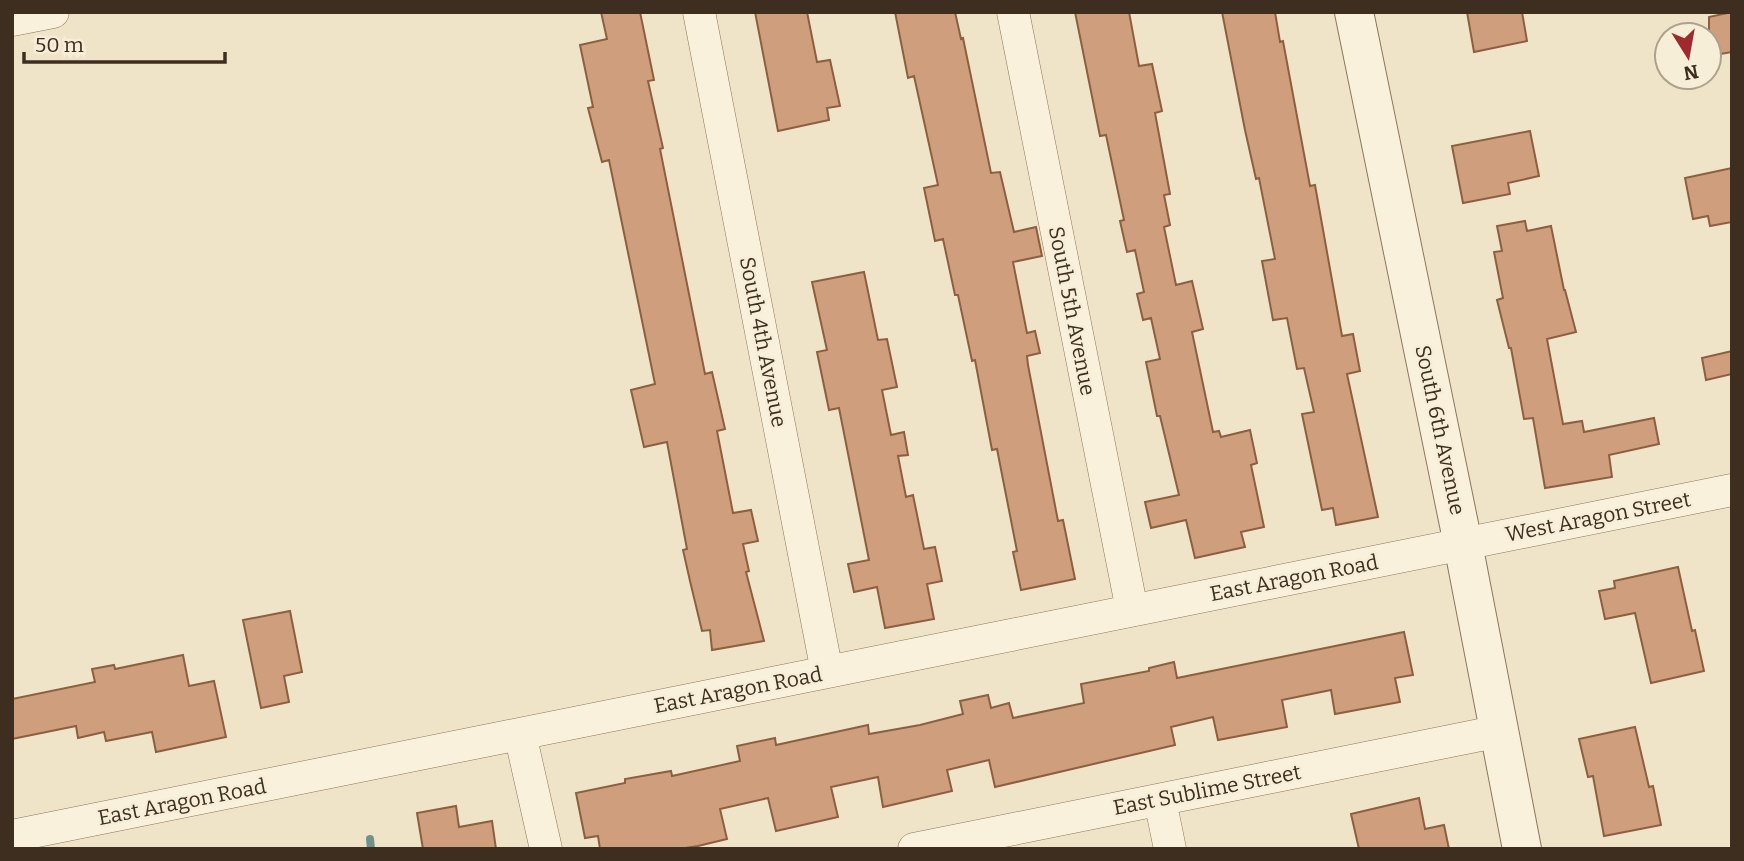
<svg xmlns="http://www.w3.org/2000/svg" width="1744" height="861" font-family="Bitter,serif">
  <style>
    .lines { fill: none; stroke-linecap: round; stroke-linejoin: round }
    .stream { stroke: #6f938a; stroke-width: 8 }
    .building { fill: #cf9f7d; stroke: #8d5f41; stroke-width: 2 }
    .minor-casing { stroke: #8d765c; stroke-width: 33 }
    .tertiary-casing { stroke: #8d765c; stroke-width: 40 }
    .minor { stroke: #faf1dc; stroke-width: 32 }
    .tertiary { stroke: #faf1dc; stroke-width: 38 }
    .labels { text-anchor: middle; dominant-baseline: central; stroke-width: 5; stroke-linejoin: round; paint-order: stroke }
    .street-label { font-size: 21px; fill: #3d2e20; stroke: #f7eed8 }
  </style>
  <rect width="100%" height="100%" fill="#f0e4c8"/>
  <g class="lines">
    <path class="stream" d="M 370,839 L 371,849"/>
  </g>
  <path class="building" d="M 601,12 L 640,12 L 654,80 L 648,81 L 663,148 L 660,149 L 705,374 L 712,372 L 725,429 L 717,431 L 733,513 L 751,510 L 758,541 L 743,544 L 749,571 L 746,572 L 764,641 L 712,650 L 710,630 L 702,631 L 690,581 L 683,550 L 687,549 L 667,442 L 644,447 L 631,390 L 655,384 L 609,160 L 602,162 L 588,108 L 593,107 L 580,45 L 607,39 Z
    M 755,12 L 807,12 L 817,62 L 830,60 L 840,106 L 827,108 L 829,120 L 778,131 Z
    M 895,12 L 955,12 L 961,39 L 963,38 L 991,173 L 1000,172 L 1014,232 L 1036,227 L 1042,256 L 1013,262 L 1027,333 L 1035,331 L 1040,353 L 1027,356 L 1028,365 L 1058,521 L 1063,520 L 1075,579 L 1021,590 L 1013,552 L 1017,551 L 997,449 L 992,450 L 975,360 L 972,361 L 958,295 L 955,295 L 943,239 L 935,241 L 924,188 L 938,185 L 914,76 L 908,78 Z
    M 1075,12 L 1129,12 L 1139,66 L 1152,64 L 1162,111 L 1155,113 L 1170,194 L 1164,195 L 1170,225 L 1164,227 L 1176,285 L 1192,281 L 1203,329 L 1192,332 L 1213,432 L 1219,431 L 1221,437 L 1250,430 L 1257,463 L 1251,465 L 1264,527 L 1241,532 L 1245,547 L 1195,558 L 1186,520 L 1151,528 L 1145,502 L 1179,495 L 1160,416 L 1157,416 L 1146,362 L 1160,359 L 1151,318 L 1143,320 L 1137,294 L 1144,292 L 1135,250 L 1127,252 L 1120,221 L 1124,220 L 1106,135 L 1100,136 Z
    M 1222,12 L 1275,12 L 1280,42 L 1283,41 L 1310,186 L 1315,185 L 1342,336 L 1353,334 L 1360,371 L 1347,374 L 1378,517 L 1336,525 L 1333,508 L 1322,510 L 1302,414 L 1314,412 L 1304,368 L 1297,369 L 1287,318 L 1273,320 L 1262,261 L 1275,259 L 1259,178 L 1256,179 L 1245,130 Z
    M 1467,12 L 1522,12 L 1527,41 L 1474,52 Z
    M 1732,12 L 1732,52 L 1709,56 L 1709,17 Z
    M 1530,131 L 1539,176 L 1508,183 L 1510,194 L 1463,203 L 1452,146 Z
    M 1732,168 L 1732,222 L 1710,226 L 1708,216 L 1693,219 L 1685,178 Z
    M 1525,221 L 1527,231 L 1551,226 L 1564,290 L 1565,290 L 1576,332 L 1547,339 L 1563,424 L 1582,421 L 1584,432 L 1654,418 L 1659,444 L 1609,455 L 1612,477 L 1545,488 L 1533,418 L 1524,419 L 1511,348 L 1509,348 L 1497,300 L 1503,298 L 1494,252 L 1502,251 L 1497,226 Z
    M 864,272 L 878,340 L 887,339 L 897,387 L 882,390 L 891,435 L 904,432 L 908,455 L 898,456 L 906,497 L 913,495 L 924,549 L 935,547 L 942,581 L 927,584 L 934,619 L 885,628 L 877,587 L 854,592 L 848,564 L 869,560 L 839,408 L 829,410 L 817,352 L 827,350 L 812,282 Z
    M 1732,351 L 1732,374 L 1706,380 L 1702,358 Z
    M 1678,567 L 1692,631 L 1695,630 L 1704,671 L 1651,683 L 1635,613 L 1605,619 L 1599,591 L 1615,588 L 1614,581 Z
    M 290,611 L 302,672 L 284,676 L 289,702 L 261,708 L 243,620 Z
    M 1404,632 L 1413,675 L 1395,678 L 1400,702 L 1335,714 L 1331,690 L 1282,700 L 1287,727 L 1218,740 L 1213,717 L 1171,727 L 1175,745 L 995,787 L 989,760 L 947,770 L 952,791 L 883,807 L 878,777 L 831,787 L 838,817 L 776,831 L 768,798 L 720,809 L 727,839 L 698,846 L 679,849 L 600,849 L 598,836 L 585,838 L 576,793 L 625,783 L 625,779 L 671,771 L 672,776 L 740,761 L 737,746 L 775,738 L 776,745 L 868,725 L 869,734 L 920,725 L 963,714 L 960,701 L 988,695 L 991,708 L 1009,703 L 1013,718 L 1084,703 L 1081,684 L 1149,671 L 1149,668 L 1174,662 L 1177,678 Z
    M 183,655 L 189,686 L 214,681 L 226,737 L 156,752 L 152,732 L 106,741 L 104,732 L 78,738 L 76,726 L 12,739 L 12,699 L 95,682 L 92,669 L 114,665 L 115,669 Z
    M 1635,727 L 1649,787 L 1653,786 L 1661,825 L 1604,836 L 1593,776 L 1588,777 L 1579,739 Z
    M 1419,798 L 1425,829 L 1444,825 L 1449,849 L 1359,849 L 1351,814 Z
    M 456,806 L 459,827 L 492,821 L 496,849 L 423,849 L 417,813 Z"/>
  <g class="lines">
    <g class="minor-casing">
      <path id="minor" d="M 699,12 L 827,672
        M 1013,12 L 1132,610
        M 12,20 L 53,12
        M 520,734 L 546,849
        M 1160,800 L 1170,849
        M 12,836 L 1732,490
        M 914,849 L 1500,731"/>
    </g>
    <g class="tertiary-casing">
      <path id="tertiary" d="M 1354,12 L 1463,544 L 1522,849"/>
    </g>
    <use href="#minor" class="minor"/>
    <use href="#tertiary" class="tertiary"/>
  </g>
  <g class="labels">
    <g class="street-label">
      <text transform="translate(1072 311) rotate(79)">South 5th Avenue</text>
      <text transform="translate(763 342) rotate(79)">South 4th Avenue</text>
      <text transform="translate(1440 430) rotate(78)">South 6th Avenue</text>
      <text transform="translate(1598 517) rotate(-11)">West Aragon Street</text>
      <text transform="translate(1294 578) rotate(-11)">East Aragon Road</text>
      <text transform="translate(738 690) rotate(-11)">East Aragon Road</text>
      <text transform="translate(1207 790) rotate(-11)">East Sublime Street</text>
      <text transform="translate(182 802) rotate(-11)">East Aragon Road</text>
    </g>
  </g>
  <rect width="1744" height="861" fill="none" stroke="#3d2e20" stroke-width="28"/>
  <g transform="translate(1688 56) rotate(169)"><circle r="33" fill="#f7eed8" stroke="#ada18e" stroke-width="2"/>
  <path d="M0-5L12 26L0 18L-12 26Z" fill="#9e2a2b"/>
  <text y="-10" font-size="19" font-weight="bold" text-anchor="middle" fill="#3d2e20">N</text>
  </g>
  <path d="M24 52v10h201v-10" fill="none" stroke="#3d2e20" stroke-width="3.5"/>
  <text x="35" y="52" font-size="21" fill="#3d2e20" stroke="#f7eed8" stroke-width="5" paint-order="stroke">50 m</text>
</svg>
